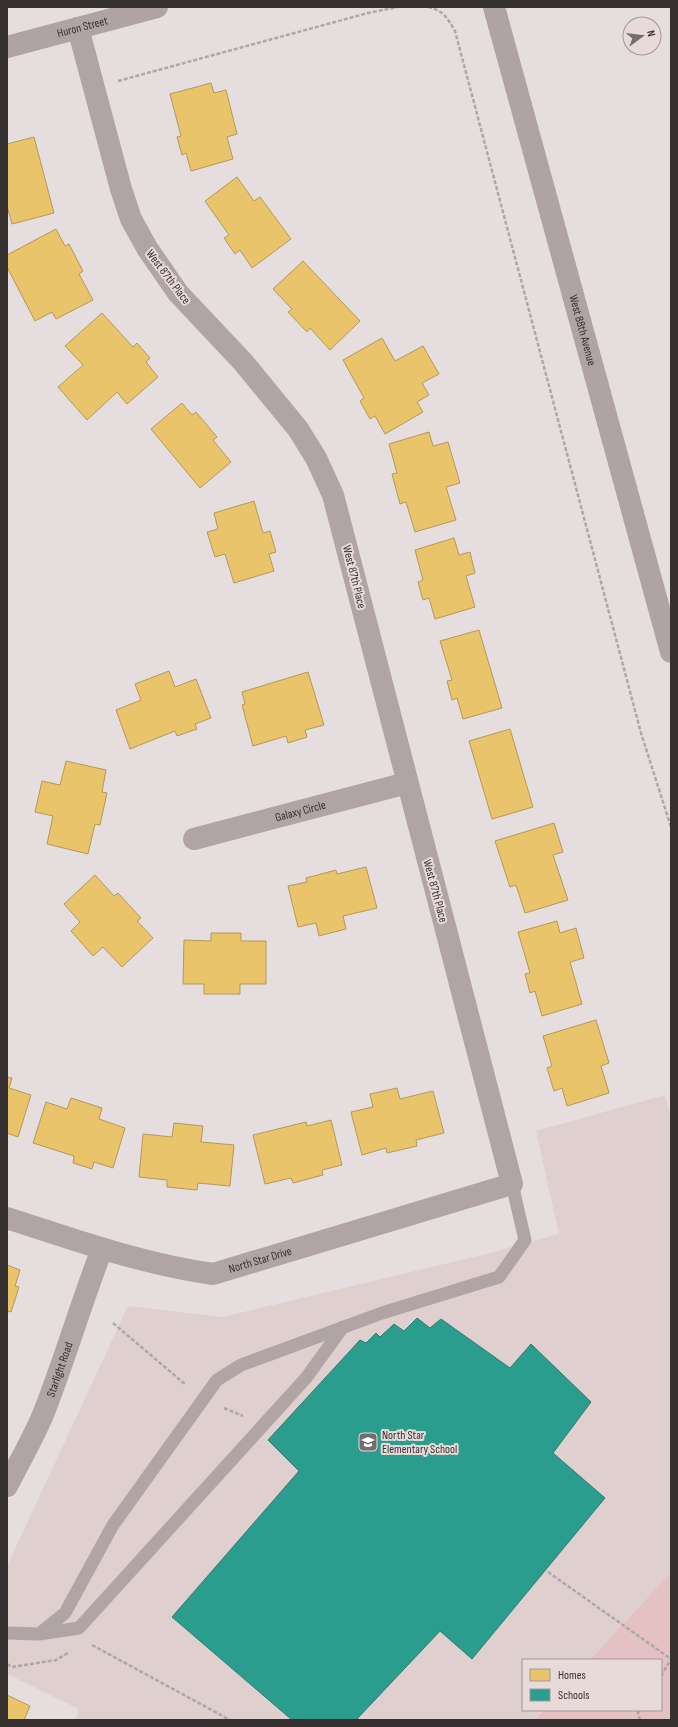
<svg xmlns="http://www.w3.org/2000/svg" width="678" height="1727" font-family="'Sofia Sans Condensed',sans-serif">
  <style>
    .built { fill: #e0cfcf }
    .green { fill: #e4c2c4 }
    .homes { fill: #e9c46a; stroke: #b39859 }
    .schools { fill: #2a9d8f; stroke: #2e7c73 }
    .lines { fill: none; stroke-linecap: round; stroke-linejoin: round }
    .path { stroke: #afa6a7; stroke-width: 2.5; stroke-dasharray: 4 2; stroke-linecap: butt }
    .service { stroke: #b1a4a5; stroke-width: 13 }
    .minor { stroke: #b1a4a5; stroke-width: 22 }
    .secondary { stroke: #b0a3a4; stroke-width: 22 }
    .labels { text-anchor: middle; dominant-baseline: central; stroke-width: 4; stroke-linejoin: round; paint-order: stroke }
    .street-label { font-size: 12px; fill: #363031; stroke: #e9dada }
    .poi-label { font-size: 12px; fill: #363031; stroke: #e9dada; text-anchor: start }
  </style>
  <rect width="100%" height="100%" fill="#e6dede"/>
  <path class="built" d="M 665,1095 L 671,1116 L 671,1572 L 590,1660 L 523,1660 L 523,1710 L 544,1710 L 535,1720 L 75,1720 L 79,1709 L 7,1674 L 7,1566 L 128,1306 L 223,1317 L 486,1254 L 559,1234 L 536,1131 Z"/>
  <path class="green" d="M 671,1572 L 671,1720 L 535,1720 L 544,1710 L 661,1710 L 661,1660 L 590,1660 Z"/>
  <path class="homes" d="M 211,83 L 214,93 L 226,90 L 237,134 L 227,137 L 233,159 L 191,171 L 186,153 L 182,155 L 177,137 L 181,136 L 170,94 Z
    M 34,137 L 54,213 L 12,224 L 7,206 L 7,144 Z
    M 237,177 L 254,201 L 260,197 L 291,239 L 252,268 L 240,250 L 235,254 L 224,238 L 229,235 L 205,201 Z
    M 56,229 L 65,246 L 69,244 L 83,271 L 79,274 L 93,300 L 56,319 L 52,312 L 35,321 L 7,267 L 7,255 Z
    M 303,261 L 360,321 L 330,350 L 310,328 L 307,332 L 288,312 L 292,309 L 273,289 Z
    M 102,313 L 133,347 L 137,343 L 150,358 L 146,362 L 158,377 L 127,404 L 117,392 L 87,420 L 58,387 L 83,365 L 65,346 Z
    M 382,338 L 395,361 L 423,346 L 439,374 L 422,383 L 429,395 L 417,402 L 423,412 L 385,434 L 375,416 L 370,419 L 360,401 L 364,398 L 343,360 Z
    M 182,403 L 192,415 L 196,412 L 217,437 L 213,440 L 231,462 L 200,488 L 151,429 Z
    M 429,432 L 433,446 L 448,442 L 460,483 L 446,487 L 456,520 L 415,532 L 406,502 L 400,504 L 392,474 L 397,473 L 389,444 Z
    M 254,501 L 263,533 L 270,531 L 276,552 L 269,554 L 274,571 L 234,583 L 225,554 L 215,557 L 207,532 L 218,529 L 214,513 Z
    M 454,538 L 459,555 L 470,552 L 475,573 L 466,576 L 475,607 L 435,619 L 429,598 L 423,600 L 418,582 L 423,580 L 415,550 Z
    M 479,630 L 502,708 L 463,719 L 457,698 L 452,700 L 447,681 L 452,680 L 440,641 Z
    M 169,671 L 175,687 L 196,679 L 211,718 L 195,724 L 197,729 L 177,736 L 175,731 L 130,749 L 116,710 L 141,700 L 135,684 Z
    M 308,672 L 324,725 L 305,730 L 307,737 L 288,743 L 286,736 L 253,746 L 242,705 L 245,704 L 242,692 Z
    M 510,729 L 533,807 L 492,819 L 469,741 Z
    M 66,761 L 106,770 L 102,792 L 107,793 L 100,825 L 95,824 L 88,854 L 47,844 L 53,816 L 35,812 L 42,781 L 60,785 Z
    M 554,823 L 563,852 L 553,855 L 568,900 L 525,913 L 516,885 L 510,887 L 495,841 Z
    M 366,867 L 377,908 L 343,916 L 346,929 L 319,936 L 316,923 L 298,927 L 288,886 L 307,882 L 306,878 L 336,870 L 337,874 Z
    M 95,875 L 114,896 L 118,893 L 141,918 L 137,921 L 153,938 L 122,967 L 103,947 L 93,956 L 71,931 L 80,922 L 64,904 Z
    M 557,921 L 560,933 L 576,928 L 584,958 L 570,962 L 582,1004 L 542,1016 L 535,991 L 530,993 L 525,974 L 530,973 L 518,932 Z
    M 211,933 L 241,933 L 241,941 L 266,941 L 266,984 L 240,984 L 240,994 L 204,994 L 204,984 L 183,984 L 184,940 L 211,941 Z
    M 596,1020 L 609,1063 L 601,1066 L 609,1093 L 567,1106 L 562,1088 L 554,1091 L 547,1068 L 552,1066 L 543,1036 Z
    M 7,1077 L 12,1078 L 9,1088 L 31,1095 L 18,1137 L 7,1133 Z
    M 397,1088 L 400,1099 L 433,1091 L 444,1133 L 416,1140 L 417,1146 L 387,1153 L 386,1148 L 362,1155 L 351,1112 L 373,1107 L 370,1094 Z
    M 71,1098 L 102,1108 L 99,1119 L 125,1128 L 113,1168 L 94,1162 L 92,1169 L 73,1163 L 74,1156 L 33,1143 L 46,1102 L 67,1109 Z
    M 331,1120 L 342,1165 L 322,1170 L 323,1175 L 293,1183 L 291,1178 L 265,1184 L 253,1135 L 306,1122 L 307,1126 Z
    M 174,1123 L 203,1126 L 201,1142 L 234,1145 L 230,1186 L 198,1183 L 197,1190 L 167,1187 L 167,1180 L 139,1177 L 143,1134 L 172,1137 Z
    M 7,1265 L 20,1270 L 15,1286 L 19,1287 L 11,1312 L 7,1311 Z
    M 7,1695 L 30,1706 L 24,1720 L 7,1720 Z"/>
  <path class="schools" d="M 417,1318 L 430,1328 L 441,1319 L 510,1368 L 531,1344 L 591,1402 L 553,1453 L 605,1498 L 472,1659 L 440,1631 L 356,1720 L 292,1720 L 172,1617 L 299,1471 L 268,1440 L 360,1340 L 366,1343 L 376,1333 L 380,1337 L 394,1324 L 404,1331 Z"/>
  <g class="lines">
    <path class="path" d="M 428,7 C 443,10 448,19 455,31 L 641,733 L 671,827
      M 118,81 L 368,13 L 398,7
      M 113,1323 L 186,1385
      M 224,1408 L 243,1416
      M 548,1572 L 671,1659
      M 92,1645 L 230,1720
      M 7,1664 L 12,1667 L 56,1660 L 68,1653
      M 661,1676 L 671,1659
      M 640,1720 L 638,1713 L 640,1710"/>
    <path class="service" d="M 7,1633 L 39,1634 L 65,1613 L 113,1525 L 217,1380 L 241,1365 L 382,1313 L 499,1277 L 525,1240 L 512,1184
      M 39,1634 L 79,1628 L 306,1378 L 343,1327"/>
    <g class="minor">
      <path id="s1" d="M 194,839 L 407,783"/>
      <path id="s2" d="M 7,1218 C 75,1240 142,1264 213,1274 L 512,1184 L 333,495 L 316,458 L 298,429 L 243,362 L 178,293 L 147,248 L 131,219 L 121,189 L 78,28"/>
      <path id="s3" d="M 7,1486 C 20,1460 36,1434 46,1407 C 66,1355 82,1301 102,1249"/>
    </g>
    <g class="secondary">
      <path id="s4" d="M 494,7 L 671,652"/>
      <path id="s5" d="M 7,47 L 157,7"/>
    </g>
  </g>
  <defs>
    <g id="school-square" transform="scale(1)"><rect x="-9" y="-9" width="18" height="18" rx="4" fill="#746d6e" stroke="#e9dada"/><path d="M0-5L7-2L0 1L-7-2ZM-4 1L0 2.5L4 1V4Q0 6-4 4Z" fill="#fff"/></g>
  </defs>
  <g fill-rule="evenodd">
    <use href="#school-square" x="368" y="1442"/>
  </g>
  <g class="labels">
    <g class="street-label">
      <text stroke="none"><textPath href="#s5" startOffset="78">Huron Street</textPath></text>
      <text transform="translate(168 277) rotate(53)">West 87th Place</text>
      <text stroke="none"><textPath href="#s4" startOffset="335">West 88th Avenue</textPath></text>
      <text transform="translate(354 577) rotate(76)">West 87th Place</text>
      <text stroke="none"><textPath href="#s1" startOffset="110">Galaxy Circle</textPath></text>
      <text transform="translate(435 891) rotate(75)">West 87th Place</text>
      <text stroke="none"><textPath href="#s2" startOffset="263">North Star Drive</textPath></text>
      <text stroke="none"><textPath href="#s3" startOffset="128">Starlight Road</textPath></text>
    </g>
    <g class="poi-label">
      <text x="382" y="1435">North Star<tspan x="382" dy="14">Elementary School</tspan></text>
    </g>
  </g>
  <rect width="678" height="1727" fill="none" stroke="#363031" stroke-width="16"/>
  <rect x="522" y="1659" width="140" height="52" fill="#e9dada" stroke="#a19696"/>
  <rect x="530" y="1669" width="20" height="12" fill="#e9c46a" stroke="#a19696"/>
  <text x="558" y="1679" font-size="12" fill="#363031">Homes</text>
  <rect x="530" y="1689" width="20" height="12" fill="#2a9d8f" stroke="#a19696"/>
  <text x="558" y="1699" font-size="12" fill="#363031">Schools</text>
  <g transform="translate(642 36) rotate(75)"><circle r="19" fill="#e9dada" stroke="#a19696"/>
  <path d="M0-3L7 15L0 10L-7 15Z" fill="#746d6e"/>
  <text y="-6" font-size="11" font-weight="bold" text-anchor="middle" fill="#363031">N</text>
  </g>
</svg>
